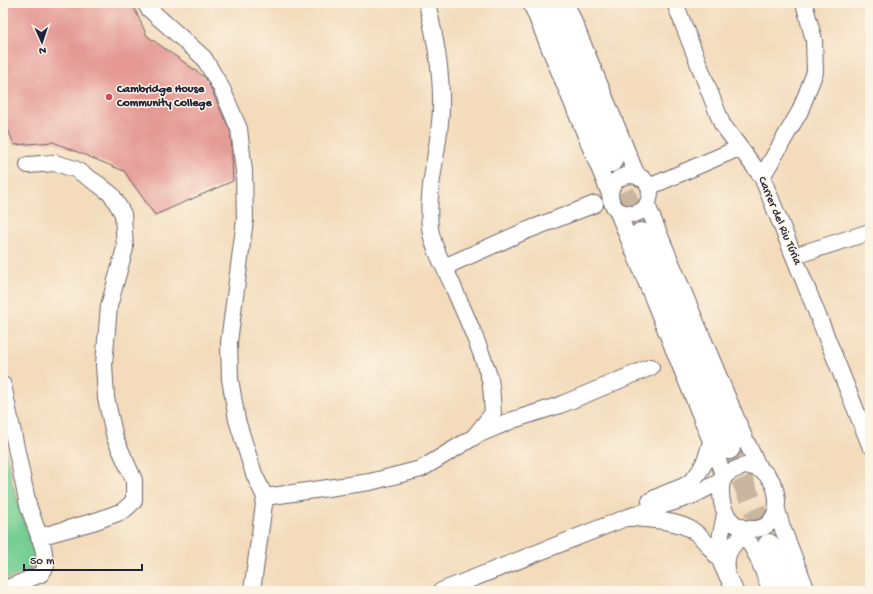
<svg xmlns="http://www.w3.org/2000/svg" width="873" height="594" font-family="'Gochi Hand',sans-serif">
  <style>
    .green { fill: #75ce93; stroke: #4c7867 }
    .building { fill: #e49793 }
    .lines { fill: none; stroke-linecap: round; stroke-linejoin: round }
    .secondary-tunnel { stroke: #c9b6a1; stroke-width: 22; stroke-dasharray: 22 11; stroke-linecap: butt }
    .street-casing { stroke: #6b6368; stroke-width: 18 }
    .secondary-casing { stroke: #6b6368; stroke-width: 24 }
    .street { stroke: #fff; stroke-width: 16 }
    .secondary { stroke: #fff; stroke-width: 22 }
    .poi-dot { fill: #d1495b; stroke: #fcf5e5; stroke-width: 1.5 }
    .labels { text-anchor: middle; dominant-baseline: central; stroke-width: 3; stroke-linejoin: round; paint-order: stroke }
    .poi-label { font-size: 12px; font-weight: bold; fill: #22223b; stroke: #fcf5e5; text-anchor: start }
    .street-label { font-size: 12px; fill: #22223b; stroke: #fcf5e5 }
  </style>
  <rect width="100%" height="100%" fill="#fcf5e5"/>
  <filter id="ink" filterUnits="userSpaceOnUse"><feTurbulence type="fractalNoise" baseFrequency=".025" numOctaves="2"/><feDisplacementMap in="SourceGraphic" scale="8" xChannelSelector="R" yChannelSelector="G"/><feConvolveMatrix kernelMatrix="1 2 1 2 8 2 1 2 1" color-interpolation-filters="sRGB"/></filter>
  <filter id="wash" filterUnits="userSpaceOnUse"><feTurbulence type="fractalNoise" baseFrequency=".012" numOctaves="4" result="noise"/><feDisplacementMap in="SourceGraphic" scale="16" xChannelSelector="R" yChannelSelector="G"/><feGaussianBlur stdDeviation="0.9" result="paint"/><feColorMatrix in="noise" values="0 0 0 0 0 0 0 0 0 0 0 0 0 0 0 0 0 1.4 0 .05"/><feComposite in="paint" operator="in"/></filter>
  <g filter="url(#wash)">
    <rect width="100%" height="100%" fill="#f3dbbb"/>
    <path class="green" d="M 3,438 L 12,482 L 37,565 L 3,582 Z"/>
    <g id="blocks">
      <path class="building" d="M 3,3 L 132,3 L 147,36 L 206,78 L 231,133 L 233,181 L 155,215 L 124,171 L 53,142 L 14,145 L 3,116 Z"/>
    </g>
  </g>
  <g filter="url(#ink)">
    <use href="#blocks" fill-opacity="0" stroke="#6b6368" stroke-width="1"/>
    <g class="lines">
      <path class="secondary-tunnel" d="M 611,161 L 641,234
        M 729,448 L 769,545"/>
      <g class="street-casing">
        <path id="street" d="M 145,3 L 149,9 L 204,58 L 222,89 L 239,129 L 244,171 L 245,220 L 229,342 L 230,379 L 237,420 L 254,474 L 265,497 L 252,591
          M 531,3 L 610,194
          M 566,3 L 635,171 L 640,178
          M 675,3 L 722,124 L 762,177 L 870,445
          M 28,165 L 55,163 L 75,169 L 98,184 L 112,195 L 123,214 L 125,248 L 109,306 L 104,364 L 106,398 L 115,438 L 134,480 L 134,501 L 123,511 L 96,521 L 39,537
          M 762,177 L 800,111 L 815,72 L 814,40 L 804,3
          M 649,187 L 739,148
          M 647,205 L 744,437 L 759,468
          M 617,210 C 650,228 663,179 633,175 C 627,175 621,176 616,181 C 607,189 609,202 617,210 L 711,441 L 724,477
          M 794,256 L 870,232
          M 444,267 L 523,232 L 595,204
          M 3,385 L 28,505 L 43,547 L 46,566 L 41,574 L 3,590
          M 477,435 L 513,420 L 560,405 L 651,367
          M 745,466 C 783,465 789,529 753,529 C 731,530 721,511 721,492 C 721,488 721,481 724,477 C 729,471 738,468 745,466 Z
          M 265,497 L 370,482 L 421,469 L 474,437 L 493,413 C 492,402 492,390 490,380 C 481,347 465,315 452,284 C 444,266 433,248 430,228 C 426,187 440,148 441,108 C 442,72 435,37 427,3
          M 650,501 C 660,495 671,491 682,487 C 700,479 707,459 711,441
          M 777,510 L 782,527 L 807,591
          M 725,514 C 723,528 717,544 720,559 C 722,569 731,581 735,591
          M 633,518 C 654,520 683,520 700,536 C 707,543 713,552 720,560
          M 741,527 L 758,558 L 771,591
          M 727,568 C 724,549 738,539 753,529
          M 441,591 L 628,517 L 692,496 L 723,480"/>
      </g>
      <g class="secondary-casing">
        <path id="secondary" d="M 548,3 L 611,161
          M 641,234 L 729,448
          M 769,545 L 787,591"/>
      </g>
      <use href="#street" class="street"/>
      <use href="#secondary" class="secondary"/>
    </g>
  </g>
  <circle class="poi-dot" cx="109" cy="97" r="4"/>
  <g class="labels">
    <g class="poi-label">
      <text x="117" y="90">Cambridge House<tspan x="117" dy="14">Community College</tspan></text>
    </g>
    <g class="street-label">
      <text transform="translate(779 221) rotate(67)">Carrer del Riu Túria</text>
    </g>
  </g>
  <rect width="873" height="594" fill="none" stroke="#fcf5e5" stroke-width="16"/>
  <g transform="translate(42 42) rotate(177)" stroke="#fcf5e5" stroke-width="3" paint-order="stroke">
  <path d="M0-3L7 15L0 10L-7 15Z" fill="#22223b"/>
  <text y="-6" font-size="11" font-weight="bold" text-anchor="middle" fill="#22223b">N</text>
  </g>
  <path d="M24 564v6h118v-6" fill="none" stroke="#22223b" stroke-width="2"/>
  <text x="30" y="564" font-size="12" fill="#22223b" stroke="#fcf5e5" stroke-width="3" paint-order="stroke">50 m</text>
</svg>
